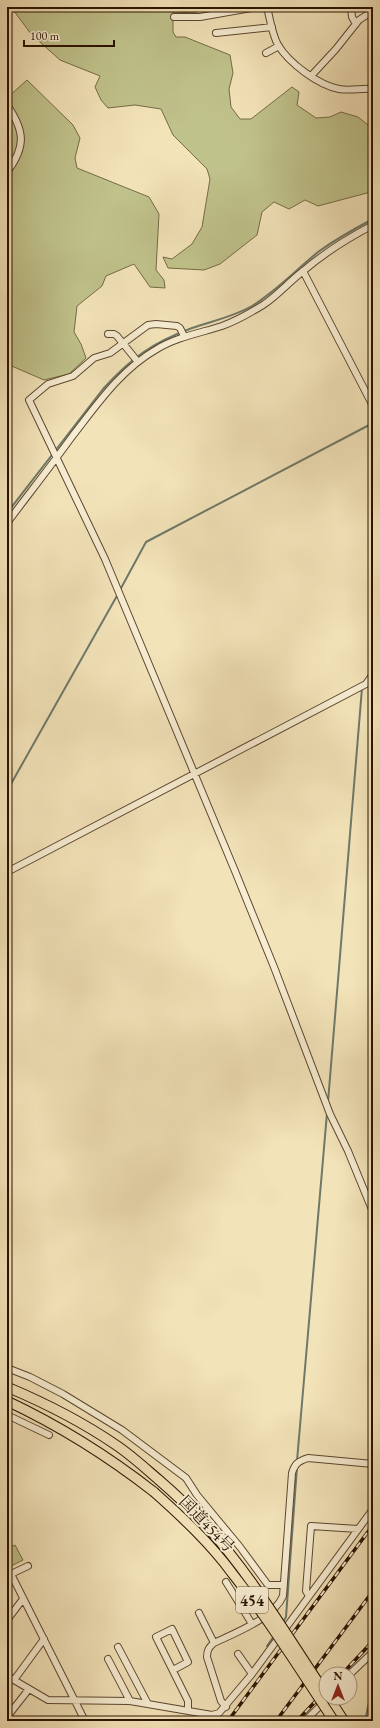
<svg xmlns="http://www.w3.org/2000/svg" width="380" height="1728" font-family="'EB Garamond','Noto Serif JP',serif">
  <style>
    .green { fill: #c0c28b; stroke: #756a46 }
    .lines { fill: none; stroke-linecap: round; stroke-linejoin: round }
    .stream { stroke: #6e7969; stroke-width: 2 }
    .minor-casing { stroke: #5c462f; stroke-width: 8 }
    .highway-casing { stroke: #2a1201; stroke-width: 11 }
    .minor { stroke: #f7edd2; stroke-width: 6 }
    .highway { stroke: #f3e3b9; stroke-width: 9 }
    .rail-casing { stroke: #2a1201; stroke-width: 3.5 }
    .rail { stroke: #f7edd2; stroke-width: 2; stroke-dasharray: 6; stroke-linecap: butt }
    .highway-bridge-casing { stroke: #2a1201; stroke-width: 11; stroke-linecap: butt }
    .highway-bridge { stroke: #f3e3b9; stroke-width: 9 }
    .labels { text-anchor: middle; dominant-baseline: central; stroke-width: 4; stroke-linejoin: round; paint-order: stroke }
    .shield { fill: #f7edd2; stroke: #685440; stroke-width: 1 }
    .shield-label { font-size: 15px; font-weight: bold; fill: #2a1201 }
    .street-label { font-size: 16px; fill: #2a1201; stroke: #f7edd2 }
  </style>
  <rect width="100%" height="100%" fill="#f3e3b9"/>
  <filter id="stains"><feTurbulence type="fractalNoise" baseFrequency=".005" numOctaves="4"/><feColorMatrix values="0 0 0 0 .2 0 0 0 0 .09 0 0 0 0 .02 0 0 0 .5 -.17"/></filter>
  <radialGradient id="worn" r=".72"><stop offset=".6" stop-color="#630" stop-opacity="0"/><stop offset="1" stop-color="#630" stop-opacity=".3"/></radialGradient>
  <path class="green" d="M 14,7 L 196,7 L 196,13 L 173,12 L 173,32 L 176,37 L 185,37 L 230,55 L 233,73 L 229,89 L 231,107 L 240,119 L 251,119 L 292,87 L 299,92 L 297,105 L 316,118 L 330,117 L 341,112 L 358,117 L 373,129 L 373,189 L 367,193 L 318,206 L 305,200 L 289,209 L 274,202 L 262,212 L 257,235 L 220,264 L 204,270 L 168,268 L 163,257 L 172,259 L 192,244 L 202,227 L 210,179 L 207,169 L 173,135 L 161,109 L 135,105 L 108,108 L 101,100 L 95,87 L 100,76 L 60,60 L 31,34 L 14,11 Z
    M 27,80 L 73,125 L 80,138 L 75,158 L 77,168 L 149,197 L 159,214 L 156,270 L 164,280 L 165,288 L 150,287 L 134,264 L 106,276 L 102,286 L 77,306 L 74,332 L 81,344 L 86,358 L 69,374 L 44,380 L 7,364 L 7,98 Z
    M 15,1545 L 23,1560 L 7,1568 L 7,1549 Z"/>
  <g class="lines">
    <path class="stream" d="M 7,513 L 103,389 C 131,358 152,343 192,328 C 212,321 233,317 252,306 C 276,291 296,270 318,252 C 336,239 354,229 373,219
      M 120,590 L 146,542 L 373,423
      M 363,684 L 373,669
      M 7,791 L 118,594
      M 328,1102 L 362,688
      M 297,1461 L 327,1113
      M 283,1622 L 286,1617 L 297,1467
      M 267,1646 L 274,1636
      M 365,1721 L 373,1684"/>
    <g class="minor-casing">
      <path id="minor" d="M 267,7 C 270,19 272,34 278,45 C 289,63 318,85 339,89 C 350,91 362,88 373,89
        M 351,7 L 352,17 L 356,24
        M 174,17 L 200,17 L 257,7
        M 216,33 L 272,27
        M 266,53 L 279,46
        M 311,76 L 336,49 L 359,20 L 373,11
        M 7,105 C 25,131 26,147 7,172
        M 303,271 L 373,406
        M 108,334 L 114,334 L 117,336 L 138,362
        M 184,336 L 180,328 L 177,326 L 156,324 L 148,325 L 110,353 L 94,358 L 73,376 L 48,384 L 29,400 L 105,559 L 235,871 L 274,967 L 330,1114 L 348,1151 L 373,1212
        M 7,523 C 28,495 50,467 71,438 C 96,406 120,370 157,349 C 177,337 200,333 222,326 C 236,321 250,313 263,305 C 277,296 289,282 302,272 C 324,253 348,238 373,225
        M 7,872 L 366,684 L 373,674
        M 7,1368 L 30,1377 L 63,1394 L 122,1430 L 186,1478 L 197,1495 L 240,1547 L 268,1585 L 283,1585
        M 7,1415 L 49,1435
        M 11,1574 L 28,1566
        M 7,1576 L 11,1574 L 85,1721
        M 226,1582 L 252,1624
        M 309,1596 L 306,1591 L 311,1526 L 358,1529
        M 199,1613 L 214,1643
        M 7,1620 L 23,1599
        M 118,1647 L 148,1704
        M 238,1654 L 252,1674
        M 108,1659 L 130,1701
        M 173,1670 L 188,1662 L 172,1629 L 156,1637 L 188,1701 L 188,1710
        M 350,1674 L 373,1652
        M 7,1676 L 48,1700 L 130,1701 L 212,1715 L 219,1713 L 252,1674 L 373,1509
        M 14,1680 L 44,1639
        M 226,1707 L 221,1701 L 207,1657 C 207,1650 209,1647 214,1643 C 235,1633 274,1618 283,1596 L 292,1473 C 295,1463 299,1461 308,1458 L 373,1464
        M 7,1717 L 29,1689
        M 305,1721 L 325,1701"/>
    </g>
    <g class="highway-casing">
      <path id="highway" d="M 7,1387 C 45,1403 81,1421 116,1445 C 131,1455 145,1468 159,1480
        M 7,1401 C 60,1426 108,1456 154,1492
        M 329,1698 L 344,1721"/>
    </g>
    <use href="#minor" class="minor"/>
    <use href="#highway" class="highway"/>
    <g class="rail-casing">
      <path id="rail" d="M 342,1674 L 373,1641
        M 228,1721 L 373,1525
        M 276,1721 L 373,1591
        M 297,1721 L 326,1690"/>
    </g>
    <use href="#rail" class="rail"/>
    <g class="highway-bridge-casing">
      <path id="highway-bridge" d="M 159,1480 C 174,1493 189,1507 203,1522 C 251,1574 287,1636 326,1694
        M 154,1492 C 182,1517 210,1543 232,1573 C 269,1620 301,1671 334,1721"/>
    </g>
    <use href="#highway-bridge" class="highway-bridge"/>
  </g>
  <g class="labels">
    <rect class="shield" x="236" y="1587" width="32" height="26" rx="3"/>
    <g class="shield-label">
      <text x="252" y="1600">454</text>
    </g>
    <g class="street-label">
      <text transform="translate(207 1524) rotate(46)">国道454号</text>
    </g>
  </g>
  <rect width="380" height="1728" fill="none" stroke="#f3e3b9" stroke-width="24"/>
  <rect x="8" y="8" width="364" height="1712" fill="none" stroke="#2a1201" stroke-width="2"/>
  <rect x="12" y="12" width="356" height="1704" fill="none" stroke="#2a1201"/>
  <g transform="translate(338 1686)"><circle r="19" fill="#f7edd2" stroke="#a5957e"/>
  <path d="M0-3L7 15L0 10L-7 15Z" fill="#8f2418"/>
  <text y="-6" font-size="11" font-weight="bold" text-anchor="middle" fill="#2a1201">N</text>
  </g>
  <path d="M24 40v6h90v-6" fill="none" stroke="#2a1201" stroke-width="2"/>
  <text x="30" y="40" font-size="12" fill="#2a1201" stroke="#f7edd2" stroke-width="3" paint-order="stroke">100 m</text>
  <rect width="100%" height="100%" filter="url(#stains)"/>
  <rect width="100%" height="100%" fill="url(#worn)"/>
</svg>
